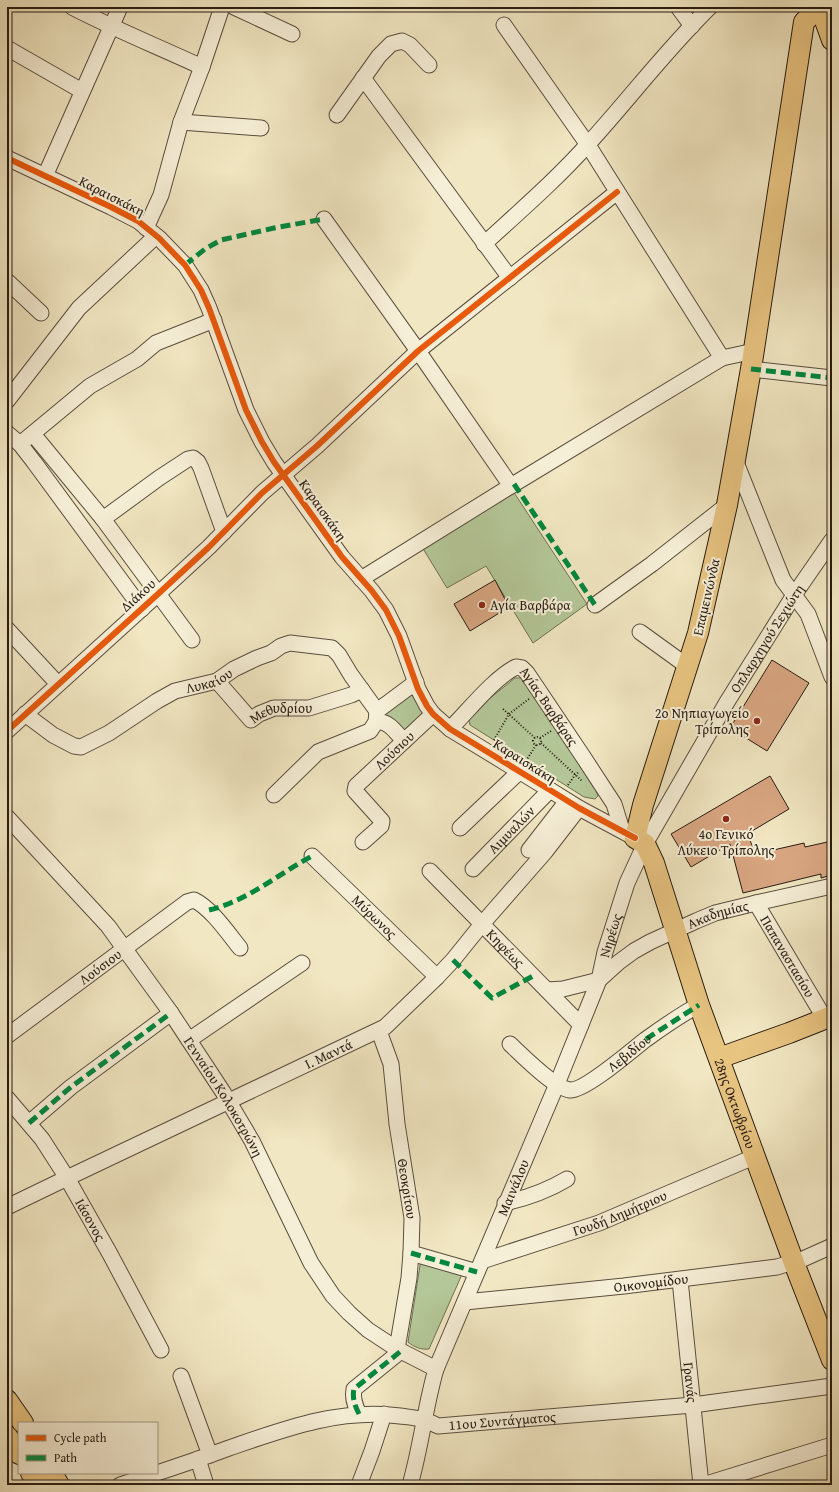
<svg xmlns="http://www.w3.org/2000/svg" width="839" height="1492" font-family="'Gentium Book Plus',serif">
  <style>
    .green { fill: #b4c798; stroke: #6e7155 }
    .building { fill: #d9a782; stroke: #271b12 }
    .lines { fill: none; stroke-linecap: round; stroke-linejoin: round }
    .minor-casing { stroke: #5a4e3e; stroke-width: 17 }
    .major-casing { stroke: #271b12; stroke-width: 22 }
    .path { stroke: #271b12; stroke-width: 2; stroke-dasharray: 1 2; stroke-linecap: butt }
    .minor { stroke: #f6efd7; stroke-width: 15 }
    .major { stroke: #e8c481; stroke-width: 20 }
    .quiet { stroke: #00873e; stroke-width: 5; stroke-dasharray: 10 5; stroke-linecap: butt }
    .cycleway-casing { stroke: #f6efd7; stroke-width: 8 }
    .cycleway { stroke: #e8590c; stroke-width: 6 }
    .poi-dot { fill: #8f2418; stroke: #f6efd7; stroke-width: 1.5 }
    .labels { text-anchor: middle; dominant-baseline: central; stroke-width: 4; stroke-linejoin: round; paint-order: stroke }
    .street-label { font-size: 14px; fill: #271b12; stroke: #f6efd7 }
    .poi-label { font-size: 14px; fill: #271b12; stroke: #f6efd7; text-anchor: start }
  </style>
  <rect width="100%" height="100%" fill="#f1e7c2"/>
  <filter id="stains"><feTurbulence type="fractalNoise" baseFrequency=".005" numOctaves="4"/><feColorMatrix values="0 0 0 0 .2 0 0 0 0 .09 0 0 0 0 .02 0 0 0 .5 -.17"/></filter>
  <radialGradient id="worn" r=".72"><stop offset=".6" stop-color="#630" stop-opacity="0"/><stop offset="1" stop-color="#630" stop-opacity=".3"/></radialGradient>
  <path class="green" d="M 513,491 L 587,604 L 533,643 L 486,566 L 447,588 L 422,547 Z
    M 515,678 L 523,678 L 596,791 L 598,796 L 595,799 L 584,797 L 470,725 L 469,720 L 489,699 Z
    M 408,694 L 413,696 L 426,715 L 404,734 L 385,716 L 386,712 Z
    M 421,1259 L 463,1272 L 429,1349 C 421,1350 414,1347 408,1342 Z"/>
  <path class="building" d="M 495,580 L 509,607 L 470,631 L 454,604 Z
    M 772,660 L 809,683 L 767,751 L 730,728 Z
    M 770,776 L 789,809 L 747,834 L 756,854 L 804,843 L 805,847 L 832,841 L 832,875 L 821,878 L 821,874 L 743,893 L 730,844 L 691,867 L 671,834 Z"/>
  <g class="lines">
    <g class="minor-casing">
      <g id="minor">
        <path d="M 72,7 C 114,29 159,47 202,67"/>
        <path d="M 234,7 L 292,34"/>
        <path d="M 678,7 L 692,26"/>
        <path d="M 504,25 L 588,145 L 722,358"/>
        <path d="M 7,48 L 82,91"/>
        <path d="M 363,78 L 510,278"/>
        <path d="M 337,115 L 379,56 L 391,44 L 402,41 L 410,45 L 429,65"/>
        <path d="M 181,122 L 261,128"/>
        <path d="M 7,158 L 111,207 L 138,221 L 159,238 L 185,265 L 201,290 L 209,308 L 246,410 L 262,442 L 274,462 L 342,557 L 372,591 L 386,610 L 399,636 L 418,689 L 427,706 L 433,714 L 450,729 L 550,790 L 579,808 L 635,838"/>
        <path d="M 45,176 L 120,7"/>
        <path d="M 324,219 L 418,351 L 511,486"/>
        <path d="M 146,228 L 161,195 L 181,122 L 202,67 L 222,7"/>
        <path d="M 484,244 C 520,211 557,179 589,143 C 630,98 666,50 710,7"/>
        <path d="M 7,281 L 41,313"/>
        <path d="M 751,369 L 832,378"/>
        <path d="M 7,401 L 79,308 L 156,236"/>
        <path d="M 7,433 L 20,444 L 34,462 L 142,609"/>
        <path d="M 33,434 L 103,519 L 192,640"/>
        <path d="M 20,444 L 90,386 L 137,359 L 156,343 L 214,320"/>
        <path d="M 735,460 L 783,580 L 808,614 L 832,677"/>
        <path d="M 103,519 L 159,478 L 188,459 L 193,458 L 198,462 L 201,468 L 224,532"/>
        <path d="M 361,579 L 514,484 L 722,358 L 754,351"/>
        <path d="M 595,605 L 652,564 L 727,505"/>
        <path d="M 7,629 L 58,684"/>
        <path d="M 640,632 L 687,666"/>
        <path id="s1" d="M 217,681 L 251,720 L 259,714 L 274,708 L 309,708 L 351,695 L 362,690"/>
        <path id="s2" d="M 25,714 L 53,735 L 74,746 L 81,747 L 109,733 L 157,701 L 175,691 L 217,681 L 234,669 L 257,658 L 271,653 L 281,646 L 290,643 L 332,648 L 339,655 L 351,675 L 377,711"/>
        <path d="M 376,722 C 389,720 396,733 404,741"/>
        <path id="s3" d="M 450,729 C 467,712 495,677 516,667 L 522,668 L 527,673 L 584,758 L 614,804 L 622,830"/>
        <path d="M 7,731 L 158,594 L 209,547 L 262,493 L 317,446 L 418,351 L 617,192"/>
        <path d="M 274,795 L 318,752 L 370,731 L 376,722 L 377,711 L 416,682"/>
        <path id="s4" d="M 7,817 L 108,926 L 171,1013 L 223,1092 L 252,1141 L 311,1263 L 333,1296 L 349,1313 L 368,1330 L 397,1349 L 436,1369"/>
        <path d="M 460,828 L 520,771"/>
        <path id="s5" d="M 363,842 L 381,826 L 382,821 L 355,791 L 356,786 L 433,714"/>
        <path d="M 529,850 L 567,801"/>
        <path id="s6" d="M 312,856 L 437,977"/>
        <path id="s7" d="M 473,869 L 550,790"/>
        <path id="s8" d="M 430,871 L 581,1025"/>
        <path id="s9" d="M 756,903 L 825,1019"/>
        <path id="s10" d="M 599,980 L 605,952 L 627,883 L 645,844 L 727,702 L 794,595 L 832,540"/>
        <path d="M 547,990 L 563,989 L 599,980"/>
        <path id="s11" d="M 379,1031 L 391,1064 L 397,1124 L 412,1218 L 411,1253 L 409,1278 L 397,1349"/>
        <path id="s12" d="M 7,1036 L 187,902 L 194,900 C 211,908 228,933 240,948"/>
        <path d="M 189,1040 L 302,963"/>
        <path id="s13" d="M 510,1044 C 522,1055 554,1088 570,1090 C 585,1091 632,1050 645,1040 C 663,1027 680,1015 699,1005"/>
        <path id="s14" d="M 7,1098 L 42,1139 L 67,1178 L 110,1254 L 161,1350"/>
        <path d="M 29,1123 L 71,1087 L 171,1013"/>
        <path d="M 505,1203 C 527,1198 547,1191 567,1179"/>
        <path id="s15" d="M 7,1207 L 67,1178 L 385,1027 L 437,977 L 453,960 L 482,924 L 545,852 L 579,808"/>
        <path d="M 411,1253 L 477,1272"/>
        <path id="s16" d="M 482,1261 L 599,1223 L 756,1156"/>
        <path id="s17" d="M 680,1280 L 701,1485"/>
        <path id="s18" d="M 465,1302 L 624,1286 L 777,1267 L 803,1259 L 832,1246"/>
        <path d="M 181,1376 L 210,1455"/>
        <path d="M 359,1414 C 355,1406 352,1398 354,1389 L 401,1351"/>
        <path d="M 198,1459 L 206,1485"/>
        <path id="s19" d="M 157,1473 C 181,1465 205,1457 229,1448 C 284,1429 340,1408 400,1416 C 416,1418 423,1418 438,1426 L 693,1405 L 832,1386"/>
        <path d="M 120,1485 L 156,1473"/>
        <path d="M 359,1485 L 372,1451 L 384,1414"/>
        <path id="s20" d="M 410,1485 C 421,1447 425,1407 436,1369 L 557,1084 L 599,980 L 619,962 L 634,951 L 650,942 L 696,921 L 715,913 L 756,903 L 832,886"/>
        <path d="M 703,1485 L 832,1445"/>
      </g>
    </g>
    <g class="major-casing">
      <g id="major">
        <path d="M 820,7 L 832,40"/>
        <path id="s21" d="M 828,7 L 811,15 L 804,22 L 751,369 L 727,505 L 698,633 L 643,805 L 635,838 L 645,844 L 654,863 L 699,1005 L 794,1263 L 832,1360"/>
        <path d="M 719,1058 L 789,1033 L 832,1016"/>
        <path d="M 7,1400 L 23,1423"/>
        <path d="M 7,1436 L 19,1454"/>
        <path d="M 31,1473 L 39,1485"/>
        <path d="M 52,1473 L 59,1485"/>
      </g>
    </g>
    <path class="path" d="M 503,709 L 535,738
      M533 741a4 4 0 1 1 8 0a4 4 0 1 1-8 0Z
      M 540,738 L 551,731
      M 494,740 L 509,714 L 529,699
      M 541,743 L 582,781
      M 526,761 L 536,745
      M 568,785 L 575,775 L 579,772"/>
    <use href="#minor" class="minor"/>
    <use href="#major" class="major"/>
    <path class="quiet" d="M 185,265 L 205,249 L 221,240 L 274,228 L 324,219
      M 751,369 L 832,378
      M 514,484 L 595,605
      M 209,910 C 247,901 277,875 312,856
      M 453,960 L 492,998 L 533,976
      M 646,1039 L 699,1005
      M 29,1123 L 71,1087 L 171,1013
      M 411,1253 L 477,1272
      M 359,1414 C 355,1406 352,1398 354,1389 L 401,1351"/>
    <g class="cycleway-casing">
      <path id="cycleway" d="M 7,158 L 111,207 L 138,221 L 159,238 L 185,265 L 201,290 L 209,308 L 246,410 L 262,442 L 274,462 L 342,557 L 372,591 L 386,610 L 399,636 L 418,689 L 427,706 L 433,714 L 450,729 L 550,790 L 579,808 L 635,838
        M 7,731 L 158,594 L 209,547 L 262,493 L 317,446 L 418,351 L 617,192"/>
    </g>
    <use href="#cycleway" class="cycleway"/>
  </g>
  <g class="poi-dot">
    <circle cx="482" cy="605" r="4"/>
    <circle cx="757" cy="721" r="4"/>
    <circle cx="726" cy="819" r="4"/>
  </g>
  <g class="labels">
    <g class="street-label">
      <text transform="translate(112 196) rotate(27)">Καραισκάκη</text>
      <text transform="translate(323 510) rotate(55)">Καραισκάκη</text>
      <text transform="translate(138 595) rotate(-42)">Διάκου</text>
      <text transform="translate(706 597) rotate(-77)">Επαμεινώνδα</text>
      <text stroke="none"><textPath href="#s10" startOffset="383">Οπλαρχηγού Σεχιώτη</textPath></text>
      <text stroke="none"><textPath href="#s2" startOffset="211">Λυκαίου</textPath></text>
      <text stroke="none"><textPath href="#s3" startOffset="144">Αγίας Βαρβάρας</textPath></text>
      <text stroke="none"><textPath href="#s1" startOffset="84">Μεθυδρίου</textPath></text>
      <text stroke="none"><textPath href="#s5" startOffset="127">Λούσιου</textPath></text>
      <text transform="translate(525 761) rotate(32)">Καραισκάκη</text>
      <text stroke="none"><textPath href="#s7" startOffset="55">Αιμυαλών</textPath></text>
      <text stroke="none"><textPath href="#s20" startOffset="678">Ακαδημίας</textPath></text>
      <text stroke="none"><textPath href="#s6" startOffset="87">Μύρωνος</textPath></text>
      <text stroke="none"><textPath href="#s10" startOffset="46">Νηρέως</textPath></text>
      <text stroke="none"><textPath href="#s8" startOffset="108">Κηφέως</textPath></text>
      <text stroke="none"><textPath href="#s9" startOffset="62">Παπαναστασίου</textPath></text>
      <text stroke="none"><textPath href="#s12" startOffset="116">Λούσιου</textPath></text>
      <text stroke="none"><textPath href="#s13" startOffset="147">Λεβιδίου</textPath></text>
      <text stroke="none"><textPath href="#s15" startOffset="356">Ι. Μαντά</textPath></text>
      <text stroke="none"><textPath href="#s4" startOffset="355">Γενναίου Κολοκοτρώνη</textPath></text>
      <text stroke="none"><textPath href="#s21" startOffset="1150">28ης Οκτωβρίου</textPath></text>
      <text stroke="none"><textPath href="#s20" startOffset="316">Μαινάλου</textPath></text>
      <text stroke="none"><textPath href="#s11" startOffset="161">Θεοκρίτου</textPath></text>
      <text stroke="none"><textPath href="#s16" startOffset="146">Γουδή Δημήτριου</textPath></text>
      <text stroke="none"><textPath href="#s14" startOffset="148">Ιάσονος</textPath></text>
      <text stroke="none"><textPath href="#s18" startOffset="187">Οικονομίδου</textPath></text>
      <text stroke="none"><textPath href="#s17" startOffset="103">Γρανάς</textPath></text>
      <text stroke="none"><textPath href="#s19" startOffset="356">11ου Συντάγματος</textPath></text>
    </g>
    <g class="poi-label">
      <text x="490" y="605">Αγία Βαρβάρα</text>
      <text x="749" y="713" text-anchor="end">2ο Νηπιαγωγείο<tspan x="749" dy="16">Τρίπολης</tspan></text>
      <text x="726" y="834" text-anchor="middle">4ο Γενικό<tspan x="726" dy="16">Λύκειο Τρίπολης</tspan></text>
    </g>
  </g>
  <rect width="839" height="1492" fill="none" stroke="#f1e7c2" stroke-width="24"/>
  <rect x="8" y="8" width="823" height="1476" fill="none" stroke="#271b12" stroke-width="2"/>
  <rect x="12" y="12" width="815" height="1468" fill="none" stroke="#271b12"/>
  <rect x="18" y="1422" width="140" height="52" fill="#f6efd7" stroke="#a39a88"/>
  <rect x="26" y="1435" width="20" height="6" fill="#e8590c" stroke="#a39a88"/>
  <text x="54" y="1442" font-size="12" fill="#271b12">Cycle path</text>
  <rect x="26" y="1455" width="20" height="6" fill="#00873e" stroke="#a39a88"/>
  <text x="54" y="1462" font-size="12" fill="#271b12">Path</text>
  <rect width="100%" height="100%" filter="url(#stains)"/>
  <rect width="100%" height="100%" fill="url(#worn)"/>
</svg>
